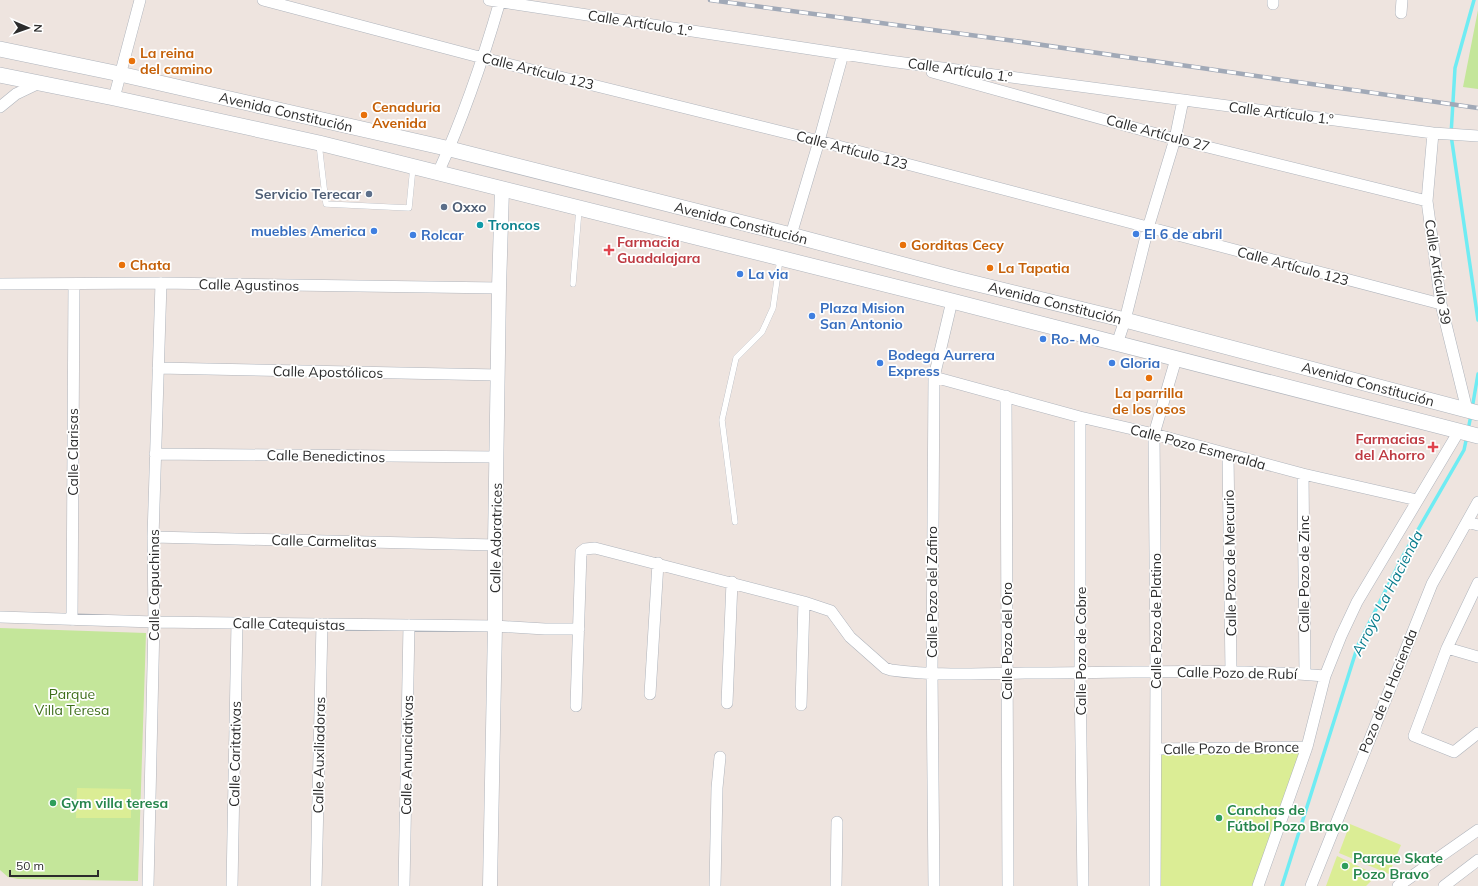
<svg xmlns="http://www.w3.org/2000/svg" width="1478" height="886" font-family="Mulish,sans-serif">
  <style>
    .green { fill: #c4e69a }
    .pitch { fill: #dbed95 }
    .lines { fill: none; stroke-linecap: round; stroke-linejoin: round }
    .stream { stroke: #6fecf3; stroke-width: 3.5 }
    .service-casing { stroke: #afb4bc; stroke-width: 6 }
    .minor-casing { stroke: #afb4bc; stroke-width: 12 }
    .tertiary-casing { stroke: #afb4bc; stroke-width: 15 }
    .secondary-casing { stroke: #afb4bc; stroke-width: 16 }
    .service { stroke: #fff; stroke-width: 5.5 }
    .minor { stroke: #fff; stroke-width: 11 }
    .tertiary { stroke: #fff; stroke-width: 14 }
    .secondary { stroke: #fff; stroke-width: 15 }
    .rail-casing { stroke: #a1a9b7; stroke-width: 4.5 }
    .rail { stroke: #fff; stroke-width: 3; stroke-dasharray: 9; stroke-linecap: butt }
    .food-dot { fill: #e8710a; stroke: #fff; stroke-width: 1.5 }
    .service-dot { fill: #5c6f8a; stroke: #fff; stroke-width: 1.5 }
    .culture-dot { fill: #0f9aa8; stroke: #fff; stroke-width: 1.5 }
    .shop-dot { fill: #3f7fe0; stroke: #fff; stroke-width: 1.5 }
    .health-dot { fill: #e0444e; stroke: #fff; stroke-width: 1.5 }
    .leisure-dot { fill: #2e9e5b; stroke: #fff; stroke-width: 1.5 }
    .labels { text-anchor: middle; dominant-baseline: central; stroke-width: 3.5; stroke-linejoin: round; paint-order: stroke }
    .street-label { font-size: 14px; fill: #2c2c2c; stroke: #fff }
    .food-label { font-size: 14px; font-weight: bold; fill: #c56008; stroke: #fff; text-anchor: start }
    .service-label { font-size: 14px; font-weight: bold; fill: #4e5e75; stroke: #fff; text-anchor: end }
    .culture-label { font-size: 14px; font-weight: bold; fill: #0d838f; stroke: #fff; text-anchor: start }
    .shop-label { font-size: 14px; font-weight: bold; fill: #366cbe; stroke: #fff; text-anchor: start }
    .health-label { font-size: 14px; font-weight: bold; fill: #be3a42; stroke: #fff; text-anchor: start }
    .park-label { font-size: 14px; fill: #3d6d19; stroke: #fff }
    .leisure-label { font-size: 14px; font-weight: bold; fill: #27864d; stroke: #fff; text-anchor: start }
    .water-label { font-size: 15px; font-style: italic; fill: #0a7d8d; stroke: #fff }
  </style>
  <rect width="100%" height="100%" fill="#eee4df"/>
  <path class="green" d="M 1478,10 L 1478,89 L 1463,87 Z
    M 0,628 L 146,633 L 138,881 L 18,879 L 8,877 L 0,870 Z"/>
  <path class="pitch" d="M 1305,747 L 1257,886 L 1156,886 L 1157,750 Z
    M 77,788 L 131,789 L 131,818 L 76,818 Z
    M 1350,824 L 1401,845 L 1389,874 L 1339,853 Z
    M 1337,856 L 1377,875 L 1366,886 L 1326,886 Z"/>
  <g class="lines">
    <path class="stream" d="M 1474,0 L 1455,68 L 1451,135 L 1478,320
      M 1472,409 L 1478,374
      M 1468,430 L 1471,415
      M 1282,886 L 1358,645 L 1404,554 L 1464,450 L 1467,436"/>
    <g class="service-casing">
      <path id="service" d="M 319,144 L 326,204 L 409,208 L 413,167
        M 573,284 L 579,209
        M 735,522 L 722,420 L 736,358 L 762,332 L 773,308 L 780,259"/>
    </g>
    <g class="minor-casing">
      <path id="minor" d="M 263,0 L 483,58 L 819,141 L 1441,304
        M 489,0 L 889,61 L 1433,133 L 1478,136
        M 1273,4 L 1273,0
        M 1401,13 L 1402,0
        M 932,72 L 1175,139 L 1427,201
        M 114,98 L 140,0
        M 0,107 L 16,94 L 39,83
        M 1433,133 L 1427,201 L 1441,304 L 1467,410
        M 438,173 C 463,118 483,60 500,1
        M 791,235 L 819,141 L 843,54
        M 0,284 L 161,283 L 499,288
        M 1117,344 L 1125,320 L 1148,228 L 1175,139 L 1183,100
        M 158,368 L 498,375
        M 934,377 L 1080,417 L 1154,434 L 1303,474 L 1417,500
        M 1006,396 L 1008,886
        M 1080,417 L 1080,673 L 1083,886
        M 155,454 L 497,457
        M 1228,454 L 1231,671
        M 1303,474 L 1305,674
        M 1467,522 L 1478,525
        M 153,537 L 495,545
        M 1478,583 L 1447,648 L 1414,736 L 1454,752 L 1478,733
        M 0,617 L 154,622 L 495,626 L 545,629 L 579,629
        M 72,620 L 74,284
        M 1447,648 L 1478,657
        M 650,694 L 658,563
        M 727,703 L 732,582
        M 801,705 L 804,602
        M 576,706 L 581,552 L 585,549 L 595,548 L 804,602 L 831,611 L 850,637 L 885,668 L 891,670 C 933,676 982,674 1025,673 C 1125,673 1225,668 1325,676
        M 1156,749 L 1307,747
        M 148,886 L 154,622 L 153,537 L 161,283
        M 232,886 L 237,623
        M 316,886 L 322,624
        M 404,886 L 409,625
        M 715,886 L 717,788 L 720,757
        M 836,886 L 837,822
        M 934,886 L 932,673 L 934,377 L 952,301
        M 1155,886 L 1156,671 L 1154,434 L 1176,359
        M 1258,886 L 1307,747 L 1325,676 L 1341,636 L 1357,602 L 1459,431
        M 1311,886 L 1432,584 L 1478,502
        M 1398,886 L 1478,830
        M 1444,886 L 1478,860"/>
    </g>
    <g class="tertiary-casing">
      <path id="tertiary" d="M 490,886 L 495,626 L 495,545 L 499,288 L 502,189"/>
    </g>
    <g class="secondary-casing">
      <path id="secondary" d="M 0,49 L 120,74 L 450,149 L 791,235 L 957,279 L 1125,320 L 1478,413
        M 0,75 L 114,98 L 319,143 L 952,301 L 1478,436"/>
    </g>
    <use href="#service" class="service"/>
    <use href="#minor" class="minor"/>
    <use href="#tertiary" class="tertiary"/>
    <use href="#secondary" class="secondary"/>
    <g class="rail-casing">
      <path id="rail" d="M 710,0 L 1015,41 L 1478,108"/>
    </g>
    <use href="#rail" class="rail"/>
  </g>
  <g class="food-dot">
    <circle cx="132" cy="61" r="4"/>
    <circle cx="364" cy="115" r="4"/>
    <circle cx="903" cy="245" r="4"/>
    <circle cx="122" cy="265" r="4"/>
    <circle cx="990" cy="268" r="4"/>
    <circle cx="1149" cy="378" r="4"/>
  </g>
  <g class="service-dot">
    <circle cx="369" cy="194" r="4"/>
    <circle cx="444" cy="207" r="4"/>
  </g>
  <circle class="culture-dot" cx="480" cy="225" r="4"/>
  <g class="shop-dot">
    <circle cx="374" cy="231" r="4"/>
    <circle cx="1136" cy="234" r="4"/>
    <circle cx="413" cy="235" r="4"/>
    <circle cx="740" cy="274" r="4"/>
    <circle cx="812" cy="316" r="4"/>
    <circle cx="1043" cy="339" r="4"/>
    <circle cx="880" cy="363" r="4"/>
    <circle cx="1112" cy="363" r="4"/>
  </g>
  <g class="health-dot">
    <path d="M607 244h4v4h4v4h-4v4h-4v-4h-4v-4h4z"/>
    <path d="M1431 441h4v4h4v4h-4v4h-4v-4h-4v-4h4z"/>
  </g>
  <g class="leisure-dot">
    <circle cx="53" cy="803" r="4"/>
    <circle cx="1219" cy="818" r="4"/>
    <circle cx="1345" cy="866" r="4"/>
  </g>
  <g class="labels">
    <g class="street-label">
      <text transform="translate(640 23) rotate(9)">Calle Artículo 1.º</text>
      <text transform="translate(960 70) rotate(8)">Calle Artículo 1.º</text>
      <text transform="translate(538 71) rotate(14)">Calle Artículo 123</text>
      <text transform="translate(286 112) rotate(13)">Avenida Constitución</text>
      <text transform="translate(1281 113) rotate(7)">Calle Artículo 1.º</text>
      <text transform="translate(1158 133) rotate(15)">Calle Artículo 27</text>
      <text transform="translate(852 150) rotate(15)">Calle Artículo 123</text>
      <text transform="translate(741 223) rotate(14)">Avenida Constitución</text>
      <text transform="translate(1293 266) rotate(15)">Calle Artículo 123</text>
      <text transform="translate(1438 272) rotate(81)">Calle Artículo 39</text>
      <text transform="translate(249 285) rotate(1)">Calle Agustinos</text>
      <text transform="translate(1055 303) rotate(14)">Avenida Constitución</text>
      <text transform="translate(328 372) rotate(1)">Calle Apostólicos</text>
      <text transform="translate(1368 384) rotate(15)">Avenida Constitución</text>
      <text transform="translate(1198 447) rotate(15)">Calle Pozo Esmeralda</text>
      <text transform="translate(73 452) rotate(-90)">Calle Clarisas</text>
      <text transform="translate(326 456) rotate(1)">Calle Benedictinos</text>
      <text transform="translate(496 538) rotate(-89)">Calle Adoratrices</text>
      <text transform="translate(324 541) rotate(1)">Calle Carmelitas</text>
      <text transform="translate(1230 563) rotate(-91)">Calle Pozo de Mercurio</text>
      <text transform="translate(1304 574) rotate(-90)">Calle Pozo de Zinc</text>
      <text transform="translate(154 585) rotate(-90)">Calle Capuchinas</text>
      <text transform="translate(932 592) rotate(-90)">Calle Pozo del Zafiro</text>
      <text transform="translate(1156 621) rotate(-90)">Calle Pozo de Platino</text>
      <text transform="translate(289 624) rotate(1)">Calle Catequistas</text>
      <text transform="translate(1007 641) rotate(-90)">Calle Pozo del Oro</text>
      <text transform="translate(1081 651) rotate(-90)">Calle Pozo de Cobre</text>
      <text transform="translate(1237 673) rotate(1)">Calle Pozo de Rubí</text>
      <text transform="translate(1388 691) rotate(-68)">Pozo de la Hacienda</text>
      <text transform="translate(1231 748) rotate(-1)">Calle Pozo de Bronce</text>
      <text transform="translate(235 754) rotate(-89)">Calle Caritativas</text>
      <text transform="translate(319 755) rotate(-89)">Calle Auxiliadoras</text>
      <text transform="translate(407 755) rotate(-89)">Calle Anunciativas</text>
    </g>
    <g class="food-label">
      <text x="140" y="53">La reina<tspan x="140" dy="16">del camino</tspan></text>
      <text x="372" y="107">Cenaduria<tspan x="372" dy="16">Avenida</tspan></text>
      <text x="911" y="245">Gorditas Cecy</text>
      <text x="130" y="265">Chata</text>
      <text x="998" y="268">La Tapatia</text>
      <text x="1149" y="393" text-anchor="middle">La parrilla<tspan x="1149" dy="16">de los osos</tspan></text>
    </g>
    <g class="service-label">
      <text x="361" y="194">Servicio Terecar</text>
      <text x="452" y="207" text-anchor="start">Oxxo</text>
    </g>
    <g class="culture-label">
      <text x="488" y="225">Troncos</text>
    </g>
    <g class="shop-label">
      <text x="366" y="231" text-anchor="end">muebles America</text>
      <text x="1144" y="234">El 6 de abril</text>
      <text x="421" y="235">Rolcar</text>
      <text x="748" y="274">La via</text>
      <text x="820" y="308">Plaza Mision<tspan x="820" dy="16">San Antonio</tspan></text>
      <text x="1051" y="339">Ro- Mo</text>
      <text x="888" y="355">Bodega Aurrera<tspan x="888" dy="16">Express</tspan></text>
      <text x="1120" y="363">Gloria</text>
    </g>
    <g class="health-label">
      <text x="617" y="242">Farmacia<tspan x="617" dy="16">Guadalajara</tspan></text>
      <text x="1425" y="439" text-anchor="end">Farmacias<tspan x="1425" dy="16">del Ahorro</tspan></text>
    </g>
    <g class="park-label">
      <text x="72" y="694">Parque<tspan x="72" dy="16">Villa Teresa</tspan></text>
    </g>
    <g class="leisure-label">
      <text x="61" y="803">Gym villa teresa</text>
      <text x="1227" y="810">Canchas de<tspan x="1227" dy="16">Fútbol Pozo Bravo</tspan></text>
      <text x="1353" y="858">Parque Skate<tspan x="1353" dy="16">Pozo Bravo</tspan></text>
    </g>
    <g class="water-label">
      <text transform="translate(1387 593) rotate(-63)">Arroyo La Hacienda</text>
    </g>
  </g>
  <g transform="translate(28 28) rotate(92)" stroke="#ffffff" stroke-width="3" paint-order="stroke">
  <path d="M0-3L7 15L0 10L-7 15Z" fill="#2c2c2c"/>
  <text y="-6" font-size="11" font-weight="bold" text-anchor="middle" fill="#2c2c2c">N</text>
  </g>
  <path d="M10 870v6h88v-6" fill="none" stroke="#2c2c2c" stroke-width="2"/>
  <text x="16" y="870" font-size="12" fill="#2c2c2c" stroke="#ffffff" stroke-width="3" paint-order="stroke">50 m</text>
</svg>
